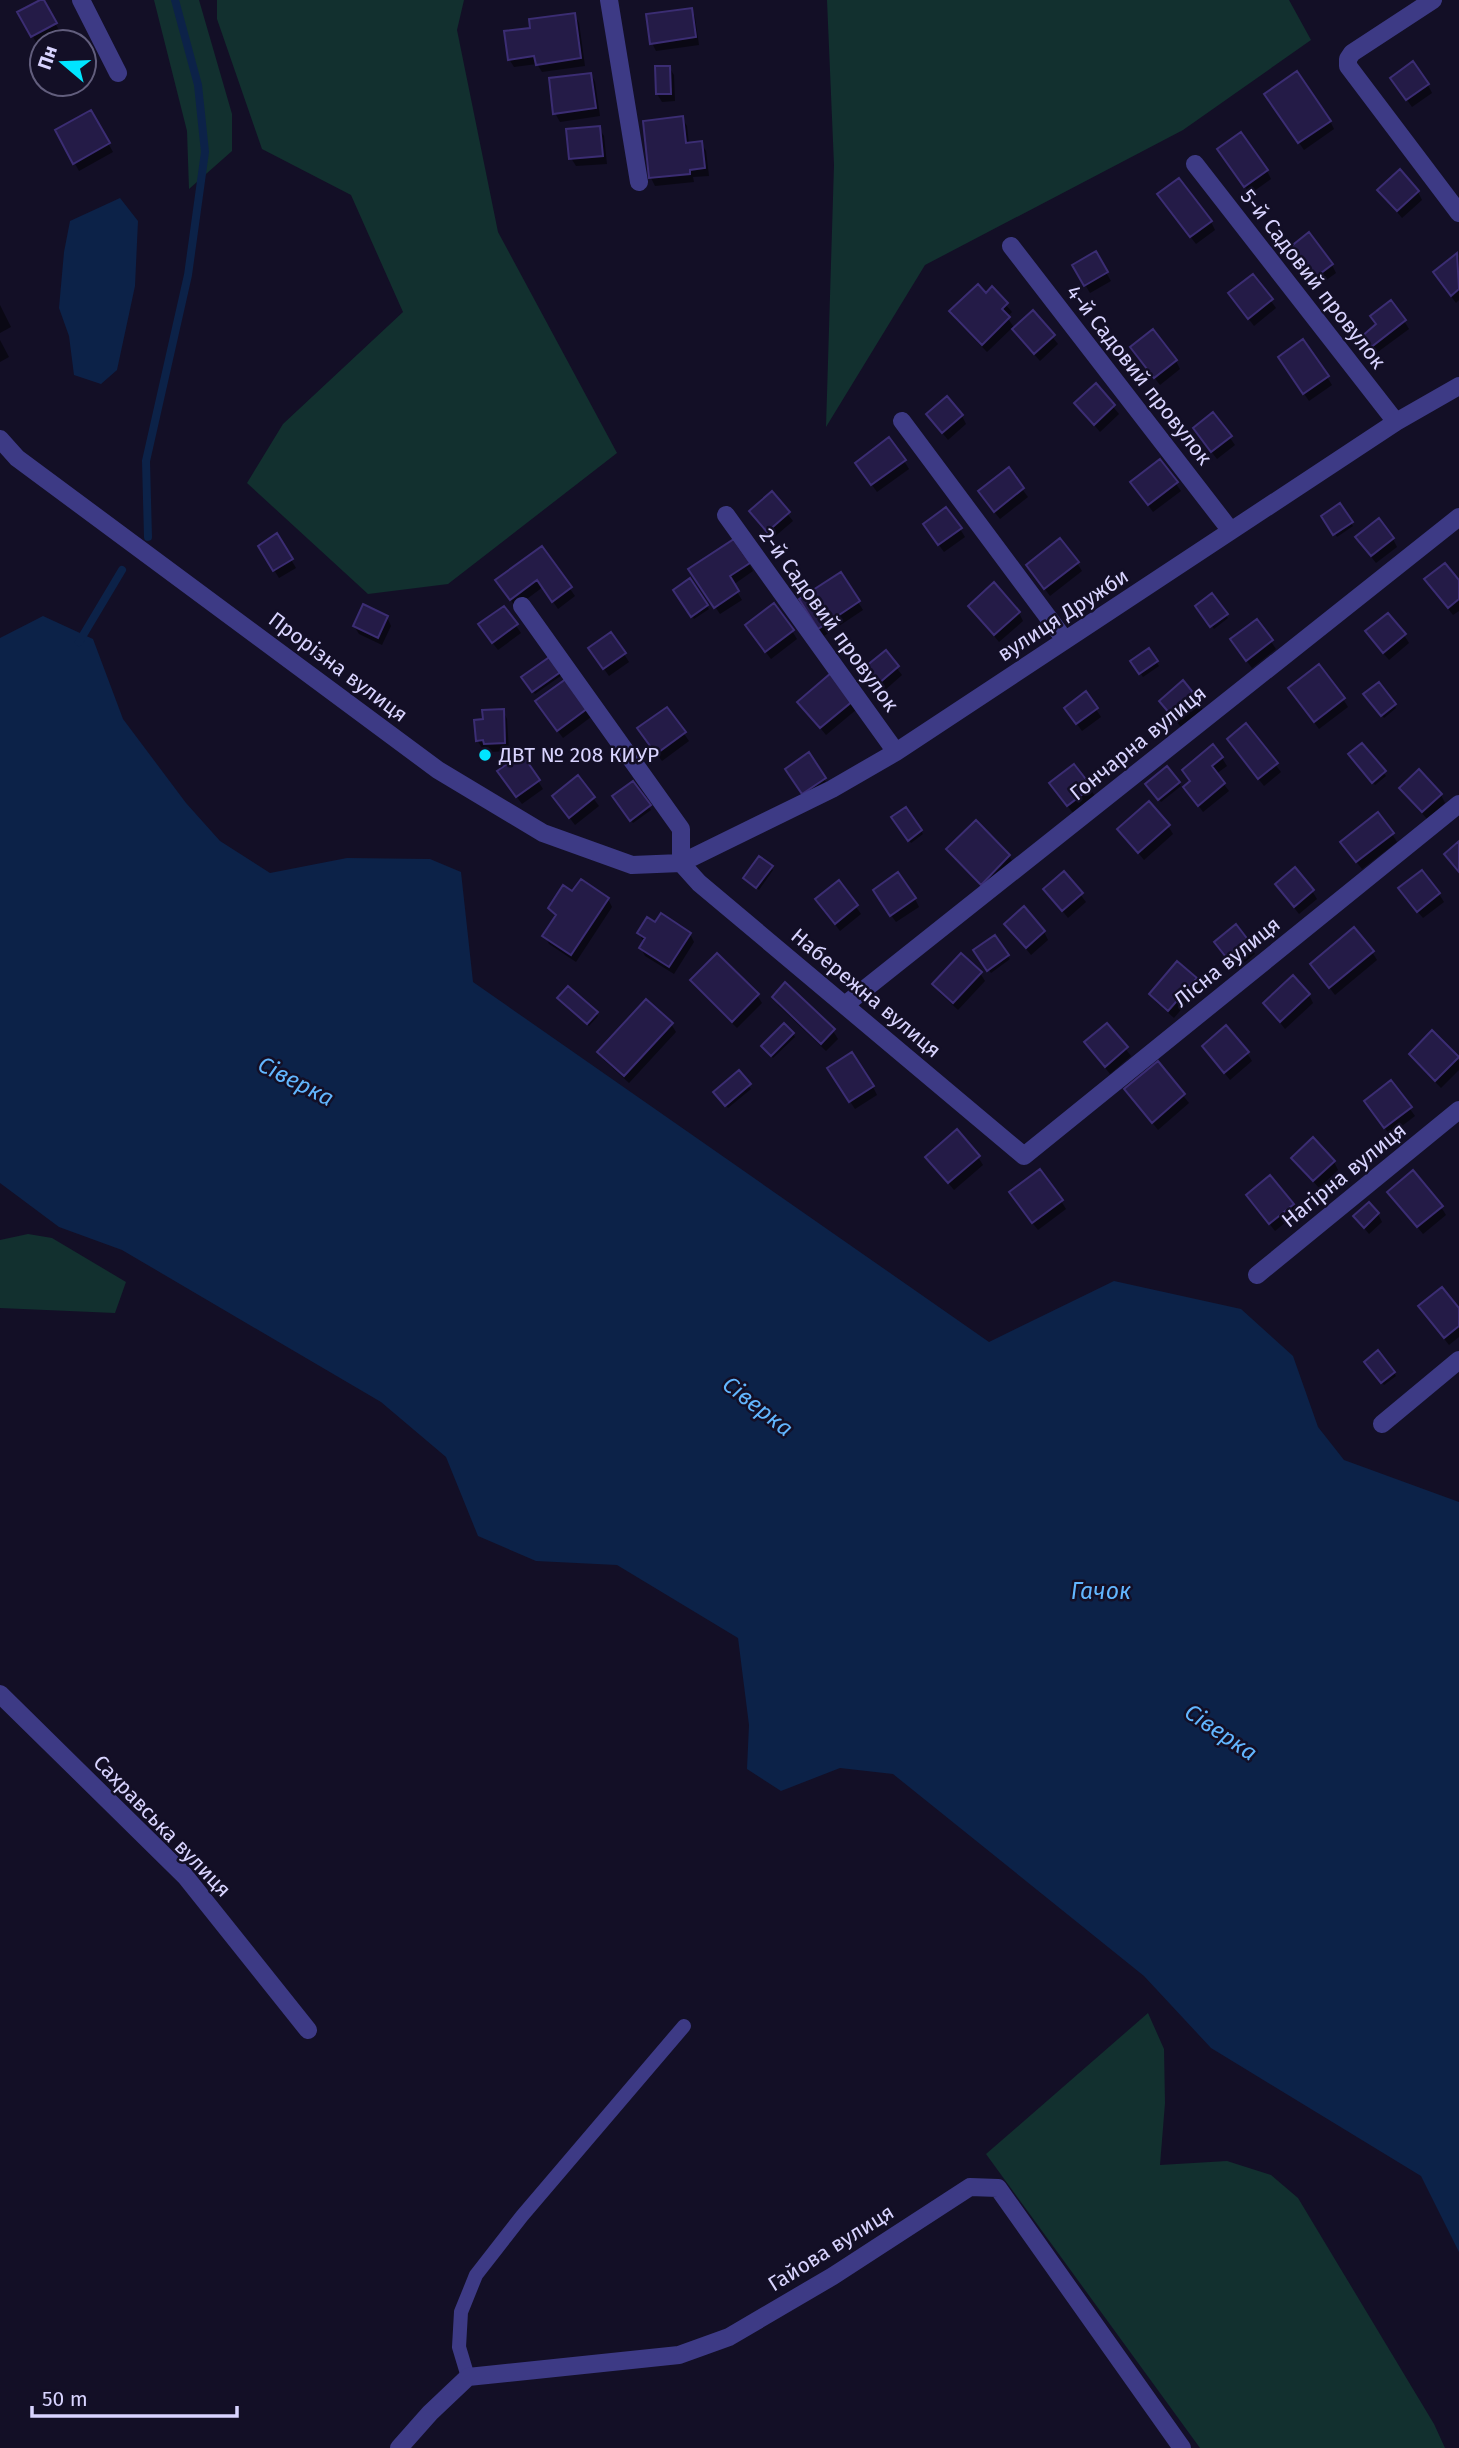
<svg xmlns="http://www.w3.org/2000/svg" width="1459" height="2448" font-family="'Fira Sans',sans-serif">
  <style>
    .green { fill: #12302f }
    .water { fill: #0c2248 }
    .shadow { fill: #0007 }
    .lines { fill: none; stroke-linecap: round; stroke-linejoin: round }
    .stream { stroke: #0c2248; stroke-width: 8 }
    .building { fill: #241b47; stroke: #3b2d73; stroke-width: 2 }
    .lane { stroke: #3d3a85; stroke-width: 14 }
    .street { stroke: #3d3a85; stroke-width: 18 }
    .poi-dot { fill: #00e5ff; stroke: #130f26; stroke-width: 2.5 }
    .labels { text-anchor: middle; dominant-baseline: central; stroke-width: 5; stroke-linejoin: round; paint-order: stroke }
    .street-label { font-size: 21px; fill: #d9d4ff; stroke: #130f26 }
    .poi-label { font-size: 21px; fill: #d9d4ff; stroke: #130f26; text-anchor: start }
    .water-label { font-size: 23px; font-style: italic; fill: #62b6ff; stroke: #130f26 }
  </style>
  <rect width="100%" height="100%" fill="#130f26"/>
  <path class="green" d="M 154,0 L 199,0 L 232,114 L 232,151 L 189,189 L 187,131 Z
    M 217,0 L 464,0 L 457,30 L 498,232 L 617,453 L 448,584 L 368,594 L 247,483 L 283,424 L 403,312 L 351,195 L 262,149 L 217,19 Z
    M 827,0 L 1289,0 L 1311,40 L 1183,130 L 925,265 L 826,427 L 834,165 Z
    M 28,1234 L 52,1238 L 126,1282 L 115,1313 L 0,1308 L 0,1240 Z
    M 1148,2013 L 1164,2049 L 1165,2103 L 1160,2165 L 1227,2161 L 1271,2175 L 1298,2198 L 1434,2424 L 1445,2448 L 1200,2448 L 986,2154 Z"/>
  <path class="water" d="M 120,198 L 138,221 L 135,286 L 117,370 L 101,384 L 74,375 L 69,336 L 59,308 L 64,252 L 70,221 Z
    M 43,616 L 93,639 L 123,719 L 186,803 L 220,841 L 270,873 L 347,858 L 430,859 L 461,872 L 473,982 L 989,1342 L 1114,1281 L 1241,1309 L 1293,1356 L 1318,1427 L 1344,1460 L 1459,1502 L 1459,2252 L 1421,2176 L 1211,2048 L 1144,1976 L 893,1774 L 840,1768 L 781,1791 L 747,1769 L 749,1725 L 738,1638 L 617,1565 L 536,1561 L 478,1536 L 446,1457 L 381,1402 L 122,1250 L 59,1227 L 0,1183 L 0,638 Z"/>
  <path class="shadow" d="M 43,1 L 60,32 L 37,44 L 20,13 Z
    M 691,9 L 695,17 L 699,45 L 656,51 L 652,43 Z
    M 574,14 L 579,23 L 585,66 L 542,72 L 537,64 L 514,67 L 509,59 L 532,29 Z
    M 669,67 L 674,75 L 675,101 L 662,102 L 657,94 Z
    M 591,74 L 595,82 L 600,116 L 560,122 L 555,113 Z
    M 61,84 L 83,84 L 66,93 Z
    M 1428,85 L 1432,93 L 1412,107 L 1397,86 Z
    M 1271,102 L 1330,121 L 1334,129 L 1304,150 Z
    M 91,112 L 113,152 L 79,171 L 57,131 Z
    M 682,118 L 687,126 L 689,144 L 701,143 L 706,151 L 709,176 L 693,177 L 694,182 L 655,186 L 651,178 L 645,123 Z
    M 599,128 L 604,136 L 607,164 L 576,166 L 571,158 Z
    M 1224,157 L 1267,171 L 1271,179 L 1250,194 Z
    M 1379,190 L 1418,192 L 1422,200 L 1402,218 Z
    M 1164,203 L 1211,222 L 1215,230 L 1196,244 Z
    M 1291,249 L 1332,265 L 1336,273 L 1318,286 Z
    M 1095,253 L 1111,281 L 1090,293 L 1074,266 Z
    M 1457,255 L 1459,258 L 1459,300 L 1456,303 L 1439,280 Z
    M 1253,276 L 1276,308 L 1254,326 L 1235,301 Z
    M 992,289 L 1012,312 L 1007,317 L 1015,329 L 1033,313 L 1058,344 L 1040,361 L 1019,337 L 1013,327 L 987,352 L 956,320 L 952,312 L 986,295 Z
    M 0,305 L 11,327 L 0,333 Z
    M 1404,321 L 1409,329 L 1375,354 L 1368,345 Z
    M 0,340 L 9,357 L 0,362 Z
    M 1137,355 L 1176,361 L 1180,369 L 1160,385 Z
    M 1285,366 L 1327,377 L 1332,385 L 1309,401 Z
    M 1096,386 L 1119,414 L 1100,432 L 1076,403 Z
    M 1213,414 L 1235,445 L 1217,459 L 1199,436 Z
    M 928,415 L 962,416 L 966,424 L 948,440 Z
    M 904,461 L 909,469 L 877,492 L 862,471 Z
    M 1160,461 L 1181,491 L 1153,512 L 1137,490 Z
    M 1008,470 L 1028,497 L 1000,519 L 985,500 Z
    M 772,494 L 793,521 L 772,539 L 751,512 Z
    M 1340,505 L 1353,526 L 1337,537 L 1323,516 Z
    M 960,529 L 965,537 L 944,552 L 930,533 Z
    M 277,536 L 296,568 L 279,578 L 260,547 Z
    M 1393,539 L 1397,547 L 1376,563 L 1362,545 Z
    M 541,548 L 575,596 L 558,609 L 543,587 L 516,607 L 502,588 Z
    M 1077,563 L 1082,571 L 1050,596 L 1028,566 Z
    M 749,564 L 753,571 L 733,585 L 742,600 L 720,614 L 695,577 Z
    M 1426,580 L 1459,583 L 1459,611 L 1453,615 Z
    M 689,581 L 709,609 L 694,619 L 675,591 Z
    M 858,602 L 863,610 L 824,636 L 806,608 Z
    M 970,606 L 1019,613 L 1023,621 L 999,642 Z
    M 504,608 L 521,633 L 498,650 L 485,633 Z
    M 1199,610 L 1226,615 L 1228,618 L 1214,629 Z
    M 387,617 L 391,626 L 382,645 L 359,634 L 354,626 Z
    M 1257,621 L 1276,649 L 1252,668 L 1237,648 Z
    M 792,631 L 797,639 L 771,659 L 752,634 Z
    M 1404,635 L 1409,643 L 1389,660 L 1372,640 Z
    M 1149,650 L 1159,666 L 1143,677 L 1132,661 Z
    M 885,653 L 902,675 L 884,691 L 872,676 Z
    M 624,654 L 629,662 L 609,676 L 595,656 Z
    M 551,658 L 562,675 L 535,694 L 523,677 Z
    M 566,681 L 591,717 L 563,738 L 542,710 Z
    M 1086,694 L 1101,717 L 1082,731 L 1071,716 Z
    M 1295,696 L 1343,699 L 1348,707 L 1319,729 Z
    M 1368,698 L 1394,705 L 1396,708 L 1384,718 Z
    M 852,701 L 857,709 L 826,735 L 799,702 Z
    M 1198,702 L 1203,710 L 1181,727 L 1166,709 Z
    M 667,709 L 689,741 L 662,761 L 644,737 Z
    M 503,711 L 507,719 L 509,751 L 490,752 L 488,748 L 482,748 L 477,740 L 484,721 Z
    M 1246,726 L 1281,772 L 1264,786 L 1234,748 Z
    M 1361,745 L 1386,776 L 1375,785 L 1352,758 Z
    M 522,756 L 543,789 L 522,804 L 504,780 Z
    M 1222,758 L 1227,766 L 1216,774 L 1229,791 L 1203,812 L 1185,787 Z
    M 1074,766 L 1095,796 L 1073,813 L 1056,791 Z
    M 792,777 L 824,779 L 829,786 L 808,801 Z
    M 578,778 L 599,806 L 575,825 L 559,804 Z
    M 632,783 L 651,810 L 633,823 L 614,797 Z
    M 1179,783 L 1181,786 L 1161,802 L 1149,787 Z
    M 1401,788 L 1441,795 L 1445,803 L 1427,819 Z
    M 906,809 L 923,834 L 911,843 L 894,818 Z
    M 976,822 L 1009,856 L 1014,864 L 986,891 L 953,857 L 948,849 Z
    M 1168,826 L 1173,834 L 1144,860 L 1119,829 Z
    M 1392,834 L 1397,842 L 1362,869 L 1347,850 Z
    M 771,867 L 773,870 L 759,890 L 745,878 Z
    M 1064,873 L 1086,902 L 1068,918 L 1045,889 Z
    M 838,882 L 861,914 L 840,931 L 822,907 Z
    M 1312,891 L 1317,899 L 1299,914 L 1282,892 Z
    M 573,893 L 608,899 L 612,907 L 576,962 L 549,944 L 545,936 L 556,918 L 550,908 Z
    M 1439,894 L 1444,902 L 1423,918 L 1405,897 Z
    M 879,899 L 915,899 L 919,907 L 896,922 Z
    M 656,924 L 690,934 L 694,942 L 674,974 L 645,956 L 641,948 L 643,941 L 639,933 Z
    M 1006,924 L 1044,932 L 1048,940 L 1031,955 Z
    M 994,937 L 1010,959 L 991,973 L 975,951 Z
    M 1251,946 L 1255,954 L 1236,969 L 1221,950 Z
    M 1372,952 L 1377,960 L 1335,995 L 1312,965 Z
    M 980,973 L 985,981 L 958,1010 L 939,992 L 935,984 Z
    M 1196,979 L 1200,987 L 1174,1018 L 1156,1002 L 1151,994 Z
    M 692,980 L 757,995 L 762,1003 L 737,1028 L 697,988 Z
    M 1309,995 L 1313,1003 L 1285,1029 L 1265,1003 Z
    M 774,997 L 833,1031 L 838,1039 L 826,1051 L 778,1005 Z
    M 559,998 L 596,1013 L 598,1016 L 589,1026 Z
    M 671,1024 L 676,1032 L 629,1083 L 604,1060 L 600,1052 Z
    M 1107,1025 L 1131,1056 L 1110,1074 L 1086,1043 Z
    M 1432,1033 L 1459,1061 L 1459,1070 L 1441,1088 L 1416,1062 L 1411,1054 Z
    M 793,1034 L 795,1037 L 773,1058 L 763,1047 Z
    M 1204,1047 L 1247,1053 L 1252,1061 L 1230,1080 Z
    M 1157,1063 L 1189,1103 L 1158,1130 L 1126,1089 Z
    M 738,1072 L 751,1089 L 728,1108 L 718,1095 Z
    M 834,1077 L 873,1087 L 877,1095 L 855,1109 Z
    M 1391,1083 L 1415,1116 L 1390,1135 L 1371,1110 Z
    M 927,1157 L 978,1157 L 983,1165 L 954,1190 Z
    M 1293,1158 L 1334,1162 L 1338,1170 L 1319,1188 Z
    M 1389,1192 L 1441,1207 L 1446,1215 L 1423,1234 Z
    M 1248,1196 L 1293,1205 L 1297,1213 L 1275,1231 Z
    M 1015,1201 L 1061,1201 L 1066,1209 L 1038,1230 Z
    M 1378,1214 L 1382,1222 L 1369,1234 L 1355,1217 Z
    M 1459,1311 L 1459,1337 L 1449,1345 L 1425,1314 Z
    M 1368,1365 L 1394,1373 L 1396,1376 L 1384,1385 Z"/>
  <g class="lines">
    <path class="stream" d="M 148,537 L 146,461 L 188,275 L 205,152 L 198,85 L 175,0
      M 79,642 L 122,570"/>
  </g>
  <path class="building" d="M 40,0 L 44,0 L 57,23 L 31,37 L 17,12 Z
    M 692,8 L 696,37 L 650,44 L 646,14 Z
    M 575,13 L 581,58 L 536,65 L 534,56 L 508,60 L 504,31 L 530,28 L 529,19 Z
    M 1413,61 L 1429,84 L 1406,100 L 1390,78 Z
    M 655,66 L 670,66 L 671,94 L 656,94 Z
    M 1297,71 L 1331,121 L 1298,143 L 1264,94 Z
    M 591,73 L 596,108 L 553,114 L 549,78 Z
    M 59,84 L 75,84 L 62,91 Z
    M 91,110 L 110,143 L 73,164 L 55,130 Z
    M 683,116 L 686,143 L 702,141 L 705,168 L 690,170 L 690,174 L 649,178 L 643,121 Z
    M 600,126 L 603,156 L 569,159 L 566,129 Z
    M 1241,132 L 1268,170 L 1244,187 L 1217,149 Z
    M 1400,169 L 1419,191 L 1397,211 L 1377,190 Z
    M 1179,178 L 1212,221 L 1190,237 L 1157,194 Z
    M 1309,232 L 1333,264 L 1313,279 L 1289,248 Z
    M 1096,251 L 1108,272 L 1084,286 L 1072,265 Z
    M 1457,253 L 1459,289 L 1451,296 L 1433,272 Z
    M 1253,274 L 1273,299 L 1248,319 L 1228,293 Z
    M 978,284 L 986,293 L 992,286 L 1008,303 L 1002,309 L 1010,317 L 982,345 L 949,311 Z
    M 1391,300 L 1406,320 L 1370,348 L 1361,337 L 1376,324 L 1370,316 Z
    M 1033,310 L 1055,335 L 1034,354 L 1012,329 Z
    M 1153,329 L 1177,360 L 1154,378 L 1130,347 Z
    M 1303,339 L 1329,376 L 1303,394 L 1278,357 Z
    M 1096,383 L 1115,405 L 1094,425 L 1074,403 Z
    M 947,396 L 963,415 L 942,433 L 926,414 Z
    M 1213,412 L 1232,436 L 1211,452 L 1193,428 Z
    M 889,437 L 906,460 L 871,485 L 855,463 Z
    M 1160,459 L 1178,482 L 1148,505 L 1130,482 Z
    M 1009,467 L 1024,488 L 994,512 L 978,491 Z
    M 772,491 L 790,512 L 767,532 L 749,511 Z
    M 1340,503 L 1353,522 L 1333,535 L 1321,516 Z
    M 946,507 L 962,528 L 938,545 L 923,524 Z
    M 1379,518 L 1394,538 L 1371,556 L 1355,537 Z
    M 277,533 L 293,559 L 273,571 L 258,546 Z
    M 1060,538 L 1079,562 L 1044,589 L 1026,565 Z
    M 734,539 L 750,563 L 730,576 L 739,591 L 714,608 L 688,569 Z
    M 542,546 L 572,587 L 552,602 L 537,580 L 510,600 L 495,580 Z
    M 1445,563 L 1459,580 L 1459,599 L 1448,608 L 1424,579 Z
    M 841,572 L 860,601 L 818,629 L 799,599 Z
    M 690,578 L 708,605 L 691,617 L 673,590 Z
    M 994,582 L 1020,612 L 994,635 L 968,606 Z
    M 1212,593 L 1228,614 L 1210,627 L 1195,606 Z
    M 774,603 L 794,630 L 765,652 L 745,625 Z
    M 363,604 L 388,616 L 378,638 L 353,626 Z
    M 504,606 L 518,624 L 492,643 L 478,624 Z
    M 1388,613 L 1406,634 L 1383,653 L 1365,631 Z
    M 1257,619 L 1273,640 L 1246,661 L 1230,639 Z
    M 611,632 L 626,653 L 603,669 L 588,648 Z
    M 1149,648 L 1158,661 L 1139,674 L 1130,661 Z
    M 886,650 L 899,666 L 878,684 L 865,667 Z
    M 551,656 L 562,671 L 532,692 L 521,677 Z
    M 1319,664 L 1345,698 L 1314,722 L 1288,688 Z
    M 831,673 L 854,700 L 820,728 L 797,702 Z
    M 566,679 L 588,708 L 557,731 L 535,701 Z
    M 1183,680 L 1200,701 L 1176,721 L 1159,701 Z
    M 1379,682 L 1396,704 L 1381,716 L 1363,694 Z
    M 1086,691 L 1098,708 L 1076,724 L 1064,708 Z
    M 667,707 L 686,732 L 656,754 L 637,728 Z
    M 504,709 L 505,743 L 484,744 L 483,740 L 476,741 L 474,720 L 483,719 L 482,710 Z
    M 1246,723 L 1278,763 L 1258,779 L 1227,739 Z
    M 1362,743 L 1386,771 L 1372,783 L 1348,754 Z
    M 1213,744 L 1223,757 L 1212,766 L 1225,783 L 1198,806 L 1183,787 L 1190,781 L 1182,770 Z
    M 809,752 L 826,778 L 802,794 L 785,769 Z
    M 522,754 L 540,780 L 516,797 L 497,771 Z
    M 1074,764 L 1092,787 L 1067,806 L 1049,783 Z
    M 1167,766 L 1180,782 L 1158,800 L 1145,784 Z
    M 1419,769 L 1442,794 L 1422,812 L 1399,788 Z
    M 578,775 L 595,797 L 569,818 L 552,796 Z
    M 633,781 L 651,805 L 630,821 L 612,796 Z
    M 1149,801 L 1170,825 L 1138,853 L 1117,829 Z
    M 906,807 L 922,830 L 908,841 L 891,817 Z
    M 1378,812 L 1394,833 L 1356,862 L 1340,842 Z
    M 976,820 L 1010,855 L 981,885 L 946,849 Z
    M 1459,841 L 1459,872 L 1444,854 Z
    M 759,856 L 773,866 L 756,888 L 743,878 Z
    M 1295,867 L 1314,890 L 1294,907 L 1275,884 Z
    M 1422,870 L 1440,893 L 1417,912 L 1398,888 Z
    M 1064,871 L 1083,893 L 1062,911 L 1043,889 Z
    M 898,872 L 916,898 L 890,916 L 873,890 Z
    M 581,879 L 609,898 L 571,955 L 542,936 L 556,915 L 548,908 L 563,885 L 572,891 Z
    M 839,880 L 858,905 L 835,924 L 815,899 Z
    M 1024,906 L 1045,931 L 1026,948 L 1004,924 Z
    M 661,913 L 691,933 L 669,967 L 639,948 L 645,938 L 637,933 L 647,917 L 655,922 Z
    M 1236,924 L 1252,945 L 1230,962 L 1214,942 Z
    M 1354,927 L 1374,951 L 1329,988 L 1310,964 Z
    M 995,935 L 1009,955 L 987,971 L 973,950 Z
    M 717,953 L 759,994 L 732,1022 L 690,980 Z
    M 961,953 L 982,972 L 953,1003 L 932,984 Z
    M 1177,961 L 1197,978 L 1168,1011 L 1149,994 Z
    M 1293,975 L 1310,994 L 1280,1022 L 1263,1003 Z
    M 785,982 L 835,1029 L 821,1044 L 772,997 Z
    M 568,986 L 598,1012 L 587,1024 L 557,998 Z
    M 646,999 L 673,1023 L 624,1076 L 597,1052 Z
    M 784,1023 L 794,1033 L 771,1056 L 761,1046 Z
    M 1107,1023 L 1128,1047 L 1105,1067 L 1084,1042 Z
    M 1226,1025 L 1249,1052 L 1224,1073 L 1202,1046 Z
    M 1432,1030 L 1459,1057 L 1435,1081 L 1409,1054 Z
    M 852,1052 L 874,1086 L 849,1102 L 827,1068 Z
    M 1158,1061 L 1185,1094 L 1152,1123 L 1124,1089 Z
    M 739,1070 L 751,1084 L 725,1106 L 713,1092 Z
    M 1391,1080 L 1412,1107 L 1384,1128 L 1364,1101 Z
    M 957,1129 L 980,1156 L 948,1183 L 925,1157 Z
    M 1313,1137 L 1335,1161 L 1313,1181 L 1291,1158 Z
    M 1040,1169 L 1063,1200 L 1032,1223 L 1009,1192 Z
    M 1413,1170 L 1443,1206 L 1417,1227 L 1387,1192 Z
    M 1270,1175 L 1294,1204 L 1269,1224 L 1246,1195 Z
    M 1369,1202 L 1379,1213 L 1364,1228 L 1353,1216 Z
    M 1442,1287 L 1459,1308 L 1459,1326 L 1444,1338 L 1418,1306 Z
    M 1378,1350 L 1395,1372 L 1381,1383 L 1364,1362 Z"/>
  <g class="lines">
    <path class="lane" d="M 468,2377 L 459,2347 L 461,2312 L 476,2275 L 522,2216 L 684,2026"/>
    <path class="street" d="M 81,0 L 118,73
      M 609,0 L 639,182
      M 1433,0 L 1352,53 L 1348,59 L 1348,66 L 1459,213
      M 1195,164 L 1396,422
      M 1011,246 L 1231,531
      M 902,421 L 1065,640
      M 0,439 L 17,458 L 438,770 L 543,833 L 632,865 L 681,863 L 832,789 L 896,752 L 1396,422 L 1459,386
      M 726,515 L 896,752
      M 522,606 L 681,829 L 681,863
      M 681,863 L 699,883 L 1024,1156 L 1459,804
      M 846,1004 L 1459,517
      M 1257,1275 L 1459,1110
      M 1382,1424 L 1459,1360
      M 0,1694 L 185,1876 L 308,2030
      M 399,2448 L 430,2413 L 468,2377 L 679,2355 L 729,2337 L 833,2276 L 970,2187 L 998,2188 L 1182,2448"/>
  </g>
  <circle class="poi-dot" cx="485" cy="755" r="7"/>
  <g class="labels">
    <g class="street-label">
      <text transform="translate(1313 279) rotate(52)">5-й Садовий провулок</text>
      <text transform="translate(1139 375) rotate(52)">4-й Садовий провулок</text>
      <text transform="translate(1063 615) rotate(-33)">вулиця Дружби</text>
      <text transform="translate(829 620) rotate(54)">2-й Садовий провулок</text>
      <text transform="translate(338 667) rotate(37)">Прорізна вулиця</text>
      <text transform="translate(1138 743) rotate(-39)">Гончарна вулиця</text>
      <text transform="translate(1227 962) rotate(-39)">Лісна вулиця</text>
      <text transform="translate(866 993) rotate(40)">Набережна вулиця</text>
      <text transform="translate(1344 1175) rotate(-39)">Нагірна вулиця</text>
      <text transform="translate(162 1826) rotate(46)">Сахравська вулиця</text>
      <text transform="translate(831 2248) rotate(-32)">Гайова вулиця</text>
    </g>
    <g class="poi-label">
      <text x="499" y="755">ДВТ № 208 КИУР</text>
    </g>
    <g class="water-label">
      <text transform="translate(296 1081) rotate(27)">Сіверка</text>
      <text transform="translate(758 1406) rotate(38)">Сіверка</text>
      <text x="1101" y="1591">Гачок</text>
      <text transform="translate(1221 1732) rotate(34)">Сіверка</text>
    </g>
  </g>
  <g transform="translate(63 63) rotate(289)"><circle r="33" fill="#130f26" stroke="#625e7d" stroke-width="2"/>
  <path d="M0-5L12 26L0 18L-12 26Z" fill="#00e5ff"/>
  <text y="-10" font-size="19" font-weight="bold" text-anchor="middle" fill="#d9d4ff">Пн</text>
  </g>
  <path d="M32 2406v10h205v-10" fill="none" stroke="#d9d4ff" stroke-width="3.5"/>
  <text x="42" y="2406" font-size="21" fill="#d9d4ff" stroke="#130f26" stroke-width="5" paint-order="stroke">50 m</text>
</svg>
